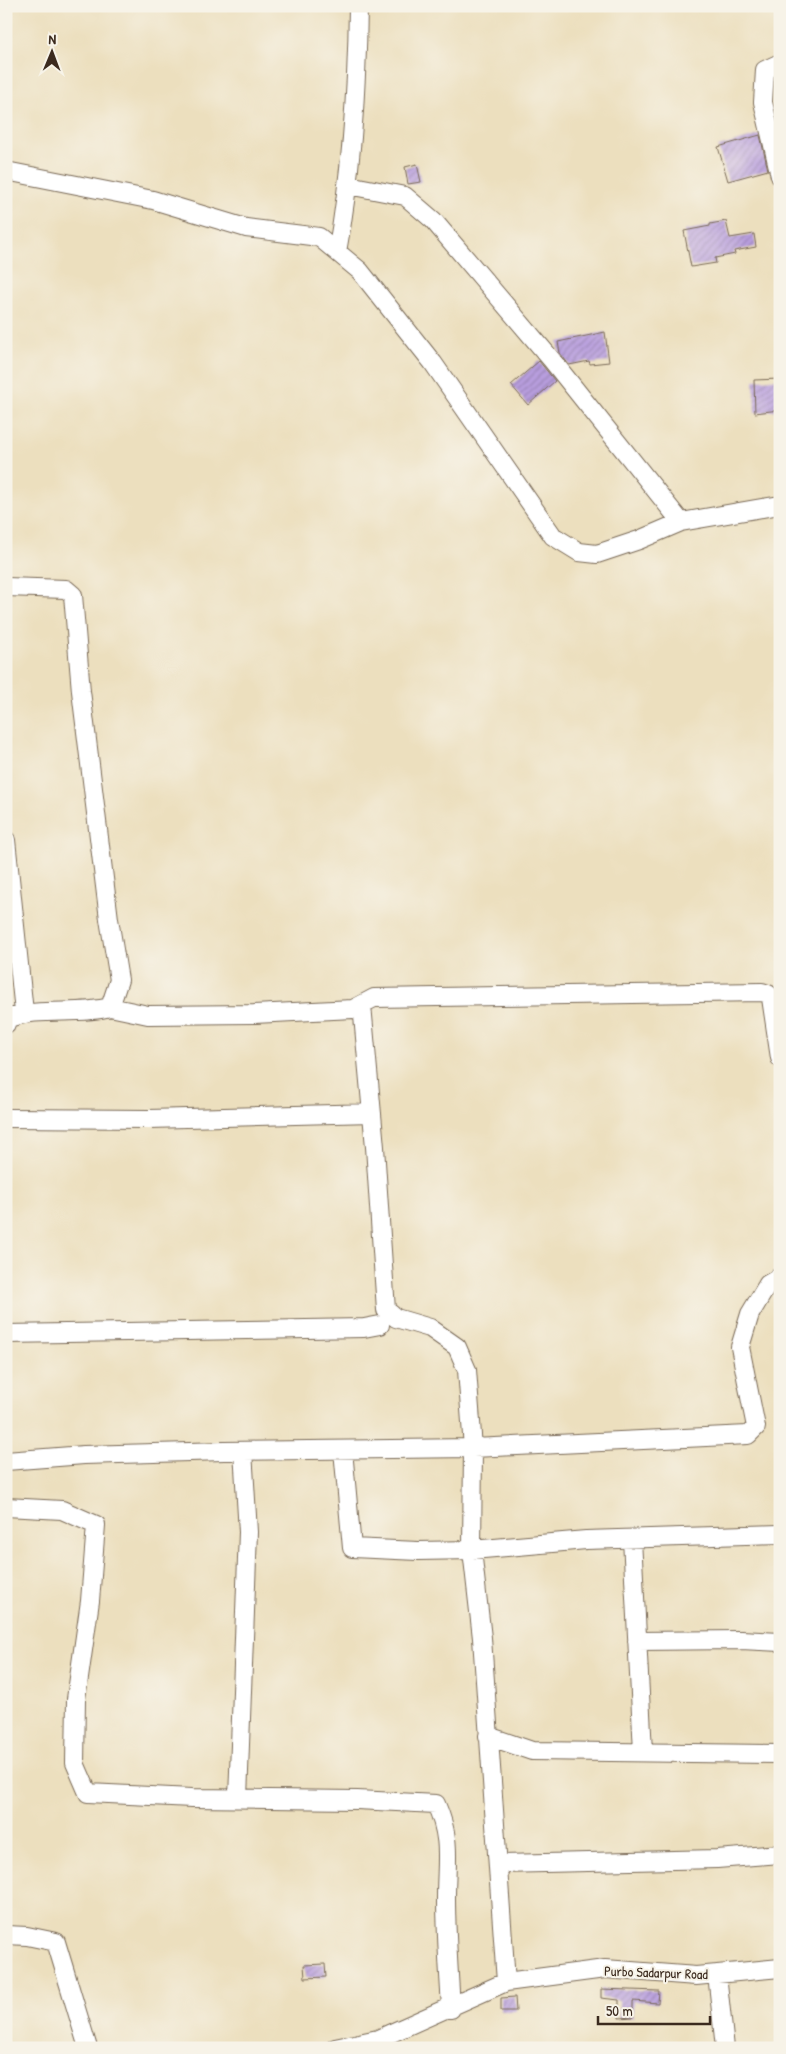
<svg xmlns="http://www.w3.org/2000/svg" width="786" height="2054" font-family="'Patrick Hand',sans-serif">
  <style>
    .building { fill: url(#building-hatch) }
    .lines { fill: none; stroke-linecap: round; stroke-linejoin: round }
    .minor-casing { stroke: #796956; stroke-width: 20 }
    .minor { stroke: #fff; stroke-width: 18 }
    .labels { text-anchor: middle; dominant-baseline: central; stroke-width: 4; stroke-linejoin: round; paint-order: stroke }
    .street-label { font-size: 14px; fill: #3b2a1e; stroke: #f7f3e8 }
  </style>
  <defs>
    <pattern id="building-hatch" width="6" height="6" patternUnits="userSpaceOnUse" patternTransform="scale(1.25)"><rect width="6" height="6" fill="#b89ede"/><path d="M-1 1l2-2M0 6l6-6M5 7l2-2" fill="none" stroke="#9781b3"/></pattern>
  </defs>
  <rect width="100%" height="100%" fill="#f7f3e8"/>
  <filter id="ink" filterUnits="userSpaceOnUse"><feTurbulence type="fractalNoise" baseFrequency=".02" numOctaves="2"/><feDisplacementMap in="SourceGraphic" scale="10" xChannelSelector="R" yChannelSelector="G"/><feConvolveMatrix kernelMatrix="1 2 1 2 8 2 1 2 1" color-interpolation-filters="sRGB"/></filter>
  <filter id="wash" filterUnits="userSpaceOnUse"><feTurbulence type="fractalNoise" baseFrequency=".0096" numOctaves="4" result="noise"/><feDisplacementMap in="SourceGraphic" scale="20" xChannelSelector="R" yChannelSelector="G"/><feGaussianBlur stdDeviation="1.12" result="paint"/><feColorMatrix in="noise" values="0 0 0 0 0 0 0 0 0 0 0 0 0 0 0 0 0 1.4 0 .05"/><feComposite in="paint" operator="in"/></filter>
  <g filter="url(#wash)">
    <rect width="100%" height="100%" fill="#ecdfbe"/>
    <g id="blocks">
      <path class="building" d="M 760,135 L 768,170 L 728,181 L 718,147 Z
        M 417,164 L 421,182 L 408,184 L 405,167 Z
        M 726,221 L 730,238 L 754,234 L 756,247 L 734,251 L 735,254 L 715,258 L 716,263 L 691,267 L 684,231 L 710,226 L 710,224 Z
        M 605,332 L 609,362 L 590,364 L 589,361 L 569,365 L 560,353 L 558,342 Z
        M 539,361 L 555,381 L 528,405 L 511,385 Z
        M 780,379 L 779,410 L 755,413 L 754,380 Z
        M 325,1964 L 326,1977 L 305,1978 L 304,1965 Z
        M 601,1989 L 659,1991 L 658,2003 L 633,2001 L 633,2017 L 619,2018 L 619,2000 L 601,1998 Z
        M 515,1997 L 516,2011 L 501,2011 L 501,1998 Z"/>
    </g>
  </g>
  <g filter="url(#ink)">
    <use href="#blocks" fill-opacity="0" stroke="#796956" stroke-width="1"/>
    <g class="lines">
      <g class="minor-casing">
        <path id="minor" d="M 780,63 L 765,70 L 763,102 L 780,176
          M 6,171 L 153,200 L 246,228 L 319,237 L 360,271 L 433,363 L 553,536 L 579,552 L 597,554 L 639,540 L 681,522 L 780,505
          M 348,185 L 405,196 L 433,220 L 551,359 L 681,522
          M 337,252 C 352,171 357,89 358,6
          M 6,587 L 66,589 L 73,595 L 81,691 L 109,919 L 119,980 L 110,1007 C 76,1016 39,1006 7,1019 L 6,1024
          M 6,840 L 24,1012
          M 362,1005 L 375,1147 L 386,1310 L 396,1318 L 430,1328 L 457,1347 L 467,1370 L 473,1448 L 472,1550 L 482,1638 L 506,1982
          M 110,1007 L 148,1015 L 254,1014 L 353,1009 L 374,998 L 762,992 L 768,994 L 771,998 L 780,1058
          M 6,1118 L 149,1119 L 372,1113
          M 6,1334 L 364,1328 L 380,1325
          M 343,1450 L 352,1548 L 418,1551 L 472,1550 L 586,1540 L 780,1534
          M 6,1461 L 84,1455 L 224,1451 L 473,1448 L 748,1435 L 756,1427 L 740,1347 L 750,1314 L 768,1284 L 780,1277
          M 6,1507 L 62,1510 L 96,1525 L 90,1601 L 76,1699 L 75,1763 L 88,1793 L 192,1798 L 357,1800 L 436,1804 C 452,1840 446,1861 446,1898 C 446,1935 449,1972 451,2009
          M 632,1539 L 643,1752
          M 637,1641 L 741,1640 L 780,1642
          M 488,1736 L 532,1751 L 780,1754
          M 238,1798 L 248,1532 L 243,1451
          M 498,1864 L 717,1859 L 780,1854
          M 6,1935 L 27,1936 L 56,1942 L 88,2048
          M 717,1974 L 725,2048
          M 335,2048 L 378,2039 L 506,1982 L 605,1969 L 696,1976 L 780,1968"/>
      </g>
      <use href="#minor" class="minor"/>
    </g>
  </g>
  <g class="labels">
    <g class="street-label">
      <text transform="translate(656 1972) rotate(2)">Purbo Sadarpur Road</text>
    </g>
  </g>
  <rect width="786" height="2054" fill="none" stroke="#f7f3e8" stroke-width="25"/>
  <g transform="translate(52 52) rotate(1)" stroke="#f7f3e8" stroke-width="4" paint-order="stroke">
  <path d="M0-4L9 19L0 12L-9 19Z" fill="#3b2a1e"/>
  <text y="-8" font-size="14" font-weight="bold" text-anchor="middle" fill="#3b2a1e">N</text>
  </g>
  <path d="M598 2016v8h112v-8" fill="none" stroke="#3b2a1e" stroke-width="2.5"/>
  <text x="606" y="2016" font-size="15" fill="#3b2a1e" stroke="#f7f3e8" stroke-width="4" paint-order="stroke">50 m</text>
</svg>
